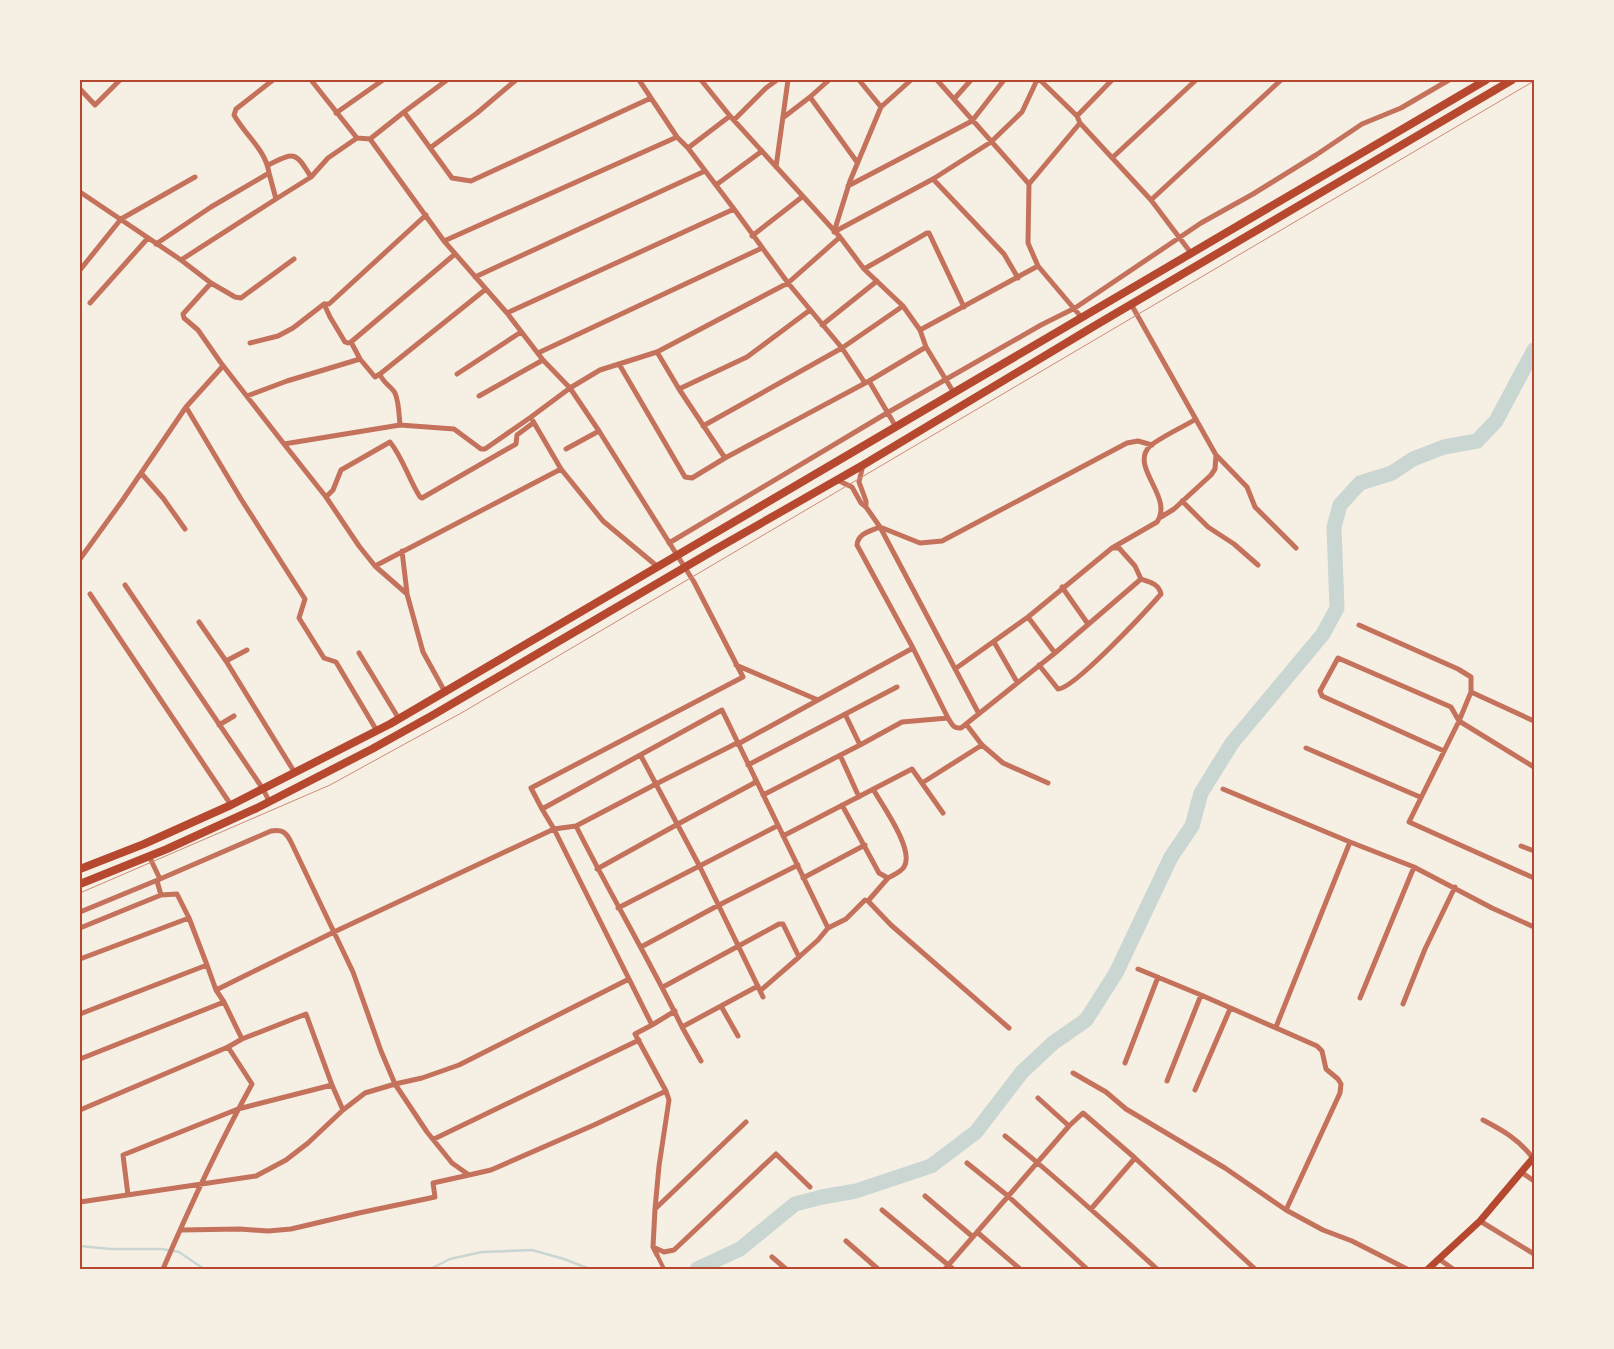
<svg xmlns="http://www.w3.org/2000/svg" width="1614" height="1349" font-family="Jost,sans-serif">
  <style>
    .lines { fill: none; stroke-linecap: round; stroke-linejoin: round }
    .stream { stroke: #c9d6d2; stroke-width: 2.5 }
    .river { stroke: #c9d6d2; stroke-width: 15 }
    .pedestrian { stroke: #c5725c; stroke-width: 4 }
    .minor { stroke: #c5725c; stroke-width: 5 }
    .secondary { stroke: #b5482f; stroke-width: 7 }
    .primary { stroke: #b5482f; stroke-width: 8 }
    .tram { stroke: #cf8b77; stroke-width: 1 }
    .neatline { fill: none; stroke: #b5482f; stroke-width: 2 }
  </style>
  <rect width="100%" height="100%" fill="#f6efe4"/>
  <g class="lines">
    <path class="stream" d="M 80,1246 L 111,1249 L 162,1249 L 179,1252 L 204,1269
      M 430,1269 L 450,1259 L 482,1252 L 532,1250 L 564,1259 L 590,1269"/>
    <path class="river" d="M 697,1269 L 740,1249 L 795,1204 L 822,1197 L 856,1191 L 931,1166 L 976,1132 L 1022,1072 L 1053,1043 L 1086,1020 L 1116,973 L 1171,857 L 1192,826 L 1201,793 L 1232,743 L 1323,634 L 1337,608 L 1334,527 L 1340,505 L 1360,483 L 1392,473 L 1413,459 L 1444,447 L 1477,441 L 1496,421 L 1534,350"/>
    <path class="pedestrian" d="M 657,1255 L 664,1269"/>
    <path class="minor" d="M 311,80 L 357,138 L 370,139 L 404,112 L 452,178 L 471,181 L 651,98
      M 639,80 L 677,137 L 688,148 L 734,209 L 788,283 L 842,348 L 865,383
      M 701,80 L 730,116 L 840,237 L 864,269 L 903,306 L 920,330 L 926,347 L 954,393
      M 859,80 L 881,107
      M 937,80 L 1029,184 L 1028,243 L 1038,266 L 1082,318
      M 1040,80 L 1077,116 L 1080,123 L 1151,200 L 1191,253
      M 80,89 L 95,105 L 120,80
      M 810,97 L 857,162
      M 955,98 L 971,80
      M 404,112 L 447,80
      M 336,113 L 383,80
      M 1077,116 L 1112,80
      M 784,117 L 810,97 L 829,80
      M 734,120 L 766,88 L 777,80
      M 370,139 L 444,241 L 507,313 L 543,360 L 570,388 L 599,431
      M 430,148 L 477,113 L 516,80
      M 688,148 L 730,116
      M 1112,158 L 1196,80
      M 268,165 C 295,152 295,151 311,177
      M 776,167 L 788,80
      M 933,179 L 1004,254 L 1018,278
      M 1029,184 L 1080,123
      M 716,185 L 762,151
      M 848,186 L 972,121 L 1004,80
      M 80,192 L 181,260 L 211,283 L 183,314 L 184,318 L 198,330 L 221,363 L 284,444 L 326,497 L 359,546 L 375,566 L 407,594 L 423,652 L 445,692
      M 276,199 L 311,177 L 328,158 L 357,138
      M 1151,200 L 1281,80
      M 426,215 L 329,304 L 324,304 L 330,317 L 345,342 L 348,343 L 351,342 L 455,254
      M 834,232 L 933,179 L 991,142 L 1022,112 L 1037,80
      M 834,232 L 850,181 L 881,107 L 911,80
      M 752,236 L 802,197
      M 444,241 L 677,137
      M 156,244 L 211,207 L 269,173 C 266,150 245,135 234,115 L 236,109 L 273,80
      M 181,260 L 276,199 L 269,173
      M 864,269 L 927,233 L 929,233 L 964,307
      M 80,270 L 121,219 L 195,177
      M 475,277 L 705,171
      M 211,283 L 235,297 L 241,298 L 294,259
      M 90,303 L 148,238
      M 1131,304 L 1216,455 L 1215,469 L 1211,475 L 1174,509 L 1161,517
      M 507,313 L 734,209
      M 822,325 L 877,281
      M 920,330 L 1038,266
      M 351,342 L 360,359 L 375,377 L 380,374
      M 250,343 L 278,336 L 293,328 L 324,304
      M 657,352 L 679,389 L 725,458
      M 538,353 L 762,248
      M 619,364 L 685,477 L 692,478 L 725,458 L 869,381 L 926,347
      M 457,374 L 521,332
      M 869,381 L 896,427
      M 679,389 L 747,357 L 810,310
      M 247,396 L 287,381 L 360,359
      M 479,396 L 543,360
      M 186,407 L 241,499 L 305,599 L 299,618 L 324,658 L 336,662 L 377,731
      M 533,421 L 561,469 L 603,521 L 658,567
      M 400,425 C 399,415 399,402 395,393 C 391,386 382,382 380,374 L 486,289
      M 703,426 L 842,348 L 903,306
      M 284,444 L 400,425 L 454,429 L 481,449 L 485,449 L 531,417 L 570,388 L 600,370 L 657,352 L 788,283 L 840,237
      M 1217,456 L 1247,487 L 1255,507 L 1296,548
      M 863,465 L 859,482 L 866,501 L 866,507
      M 141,473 L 163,498 L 185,529
      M 837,480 L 852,487 L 861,503 L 866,507 L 880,527 L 979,714
      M 326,497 L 333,490 L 341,470 L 390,442 C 403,458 409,480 420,497 L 422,498 L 516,444 L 517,435 L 533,423
      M 1182,501 L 1208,527 L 1234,544 L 1258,565
      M 669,543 L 887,413 L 1041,325 L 1075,308 L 1201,223 L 1253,194 L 1316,155 L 1362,124 L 1401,108 L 1449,80
      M 1112,548 L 1119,548 L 1135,566 L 1141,579 L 1055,653 L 961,728 C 953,729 952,724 948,718 L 913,648 L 857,545 C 858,533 871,531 880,527 L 920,543 L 942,541 L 1127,443 L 1138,441 L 1152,445
      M 402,551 L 407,593
      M 80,559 L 122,501 L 186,407 L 223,366
      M 375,566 L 561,469
      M 125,585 L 263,789 L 269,801
      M 1062,587 L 1088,624
      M 90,594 L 231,805
      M 1028,617 L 1055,653
      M 199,622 L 226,661 L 295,773
      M 1359,625 L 1458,669 L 1471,677 L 1471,692 L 1459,721 L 1409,822 L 1534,878
      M 994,642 L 1017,682
      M 359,653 L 399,719
      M 226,661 L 247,650
      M 736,665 L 818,700 L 913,648
      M 1039,665 L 1058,689 C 1074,689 1147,610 1161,594 C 1159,584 1150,582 1141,579
      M 955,669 L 1028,617 L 1112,548 L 1157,522 C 1174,497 1130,468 1149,447 C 1157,439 1185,426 1196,419
      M 1471,692 L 1534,721
      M 845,714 L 860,745 L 902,722 L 948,718
      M 966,724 L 982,745 L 1003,763 L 1048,783
      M 219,725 L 234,716
      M 738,744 L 818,700
      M 1306,748 L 1420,797
      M 1444,751 L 1322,696 L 1320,691 L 1338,658 L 1451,707 L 1459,721 L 1534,767
      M 840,755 L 859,797
      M 641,756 L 699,865 L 763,997
      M 748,765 L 897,687
      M 922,783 L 982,745
      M 1223,789 L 1350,842 L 1414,867 L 1492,908 L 1534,927
      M 763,795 L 860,745
      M 842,805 L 879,873 L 888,878 C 893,875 901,872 904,867 C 915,850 882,805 873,789
      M 542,809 L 722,710 L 828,928
      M 576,826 L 656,784 L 737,743 L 738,745
      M 783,836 L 912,769 L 943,813
      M 1521,846 L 1534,851
      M 149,856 L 160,879
      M 597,869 L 678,824 L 756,782 L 755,779
      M 803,878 L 865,845
      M 157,881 L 161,895
      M 868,901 L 888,878
      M 618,908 L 777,826
      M 80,912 L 160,879 L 271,831 C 282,829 286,832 291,842 L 353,972 L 381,1051 L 395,1084 L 427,1132 L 452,1163 L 469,1175 L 491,1170 L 594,1125 L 666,1091 L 669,1100 L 659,1166 L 655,1209 L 653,1247 L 657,1255
      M 80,928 L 161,895 L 177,894 L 189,918 L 207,965
      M 641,947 L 719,905 L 798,865
      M 80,959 L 189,918
      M 1138,969 L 1201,995 L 1317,1046 L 1322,1051 L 1326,1069 L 1338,1079 L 1341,1084 L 1340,1093 L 1286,1210
      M 663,987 L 779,924 L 783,924 L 799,957 L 818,940 L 828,928 L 846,919 L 865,900 L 868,901 L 891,925 L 1009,1028
      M 760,991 L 799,957
      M 1360,998 L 1414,867
      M 1403,1004 L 1425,949 L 1455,887
      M 721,1006 L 738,1036
      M 675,1011 L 652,1025 L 554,829 L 576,826 C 610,894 649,959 682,1027 L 758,986
      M 80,1014 L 207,965 L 216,990
      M 652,1025 L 635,1034 L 666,1091
      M 682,1027 L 701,1061
      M 1276,1027 L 1350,842
      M 242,1039 L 306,1014 L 332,1085 L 343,1110
      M 80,1059 L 224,1002
      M 1125,1063 L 1158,977
      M 1073,1073 L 1106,1092 L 1126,1109 L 1225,1168 L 1286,1210 L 1323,1230 L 1352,1241 L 1407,1269
      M 1167,1081 L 1201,995
      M 1195,1090 L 1230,1009
      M 1038,1098 L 1069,1126
      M 80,1110 L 228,1047 L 242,1039 L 224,1002 L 216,990 L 334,932 L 554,829 L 542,809 L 531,788 L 743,677 L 694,582 L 599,431 L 566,449
      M 1483,1120 C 1504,1131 1518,1139 1533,1158
      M 1005,1136 C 1058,1178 1107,1224 1157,1269
      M 434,1139 L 639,1040
      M 967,1163 L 1008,1196 L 1087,1269
      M 1521,1172 L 1534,1181
      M 128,1195 L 123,1155 L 238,1109 L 332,1085
      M 925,1196 L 973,1237
      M 80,1202 L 256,1176 L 286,1160 L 308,1143 L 343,1110 L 365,1093 L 395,1084 L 422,1078 L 459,1065 L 629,979
      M 655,1209 L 746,1122
      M 1091,1209 L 1135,1158
      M 882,1210 L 953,1269
      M 1480,1221 L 1534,1254
      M 181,1230 L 240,1229 L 268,1231 L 291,1229 L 359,1213 L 435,1197 L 433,1183 L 469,1175
      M 977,1232 L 1020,1269
      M 846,1241 L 878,1269
      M 653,1247 L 664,1252 L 674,1250 L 776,1154 L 810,1187
      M 772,1257 L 786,1269
      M 1439,1259 L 1453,1269
      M 163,1269 C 190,1206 219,1144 252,1084 L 228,1047
      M 945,1269 L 1069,1126 L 1083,1113 L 1135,1158 L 1255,1269"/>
    <path class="secondary" d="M 1428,1269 L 1480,1221 L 1534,1157"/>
    <path class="primary" d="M 80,869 L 144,844 L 231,805 L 390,724 L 1486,80
      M 80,884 L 167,849 L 257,808 L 372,749 L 433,715 L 716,549 L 863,465 L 1096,325 L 1512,80"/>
    <path class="tram" d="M 80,893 L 330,785 L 463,712 L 1534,81"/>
  </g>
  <rect width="1614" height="1349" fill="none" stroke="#f6efe4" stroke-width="162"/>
  <rect x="81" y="81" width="1452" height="1187" class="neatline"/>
</svg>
